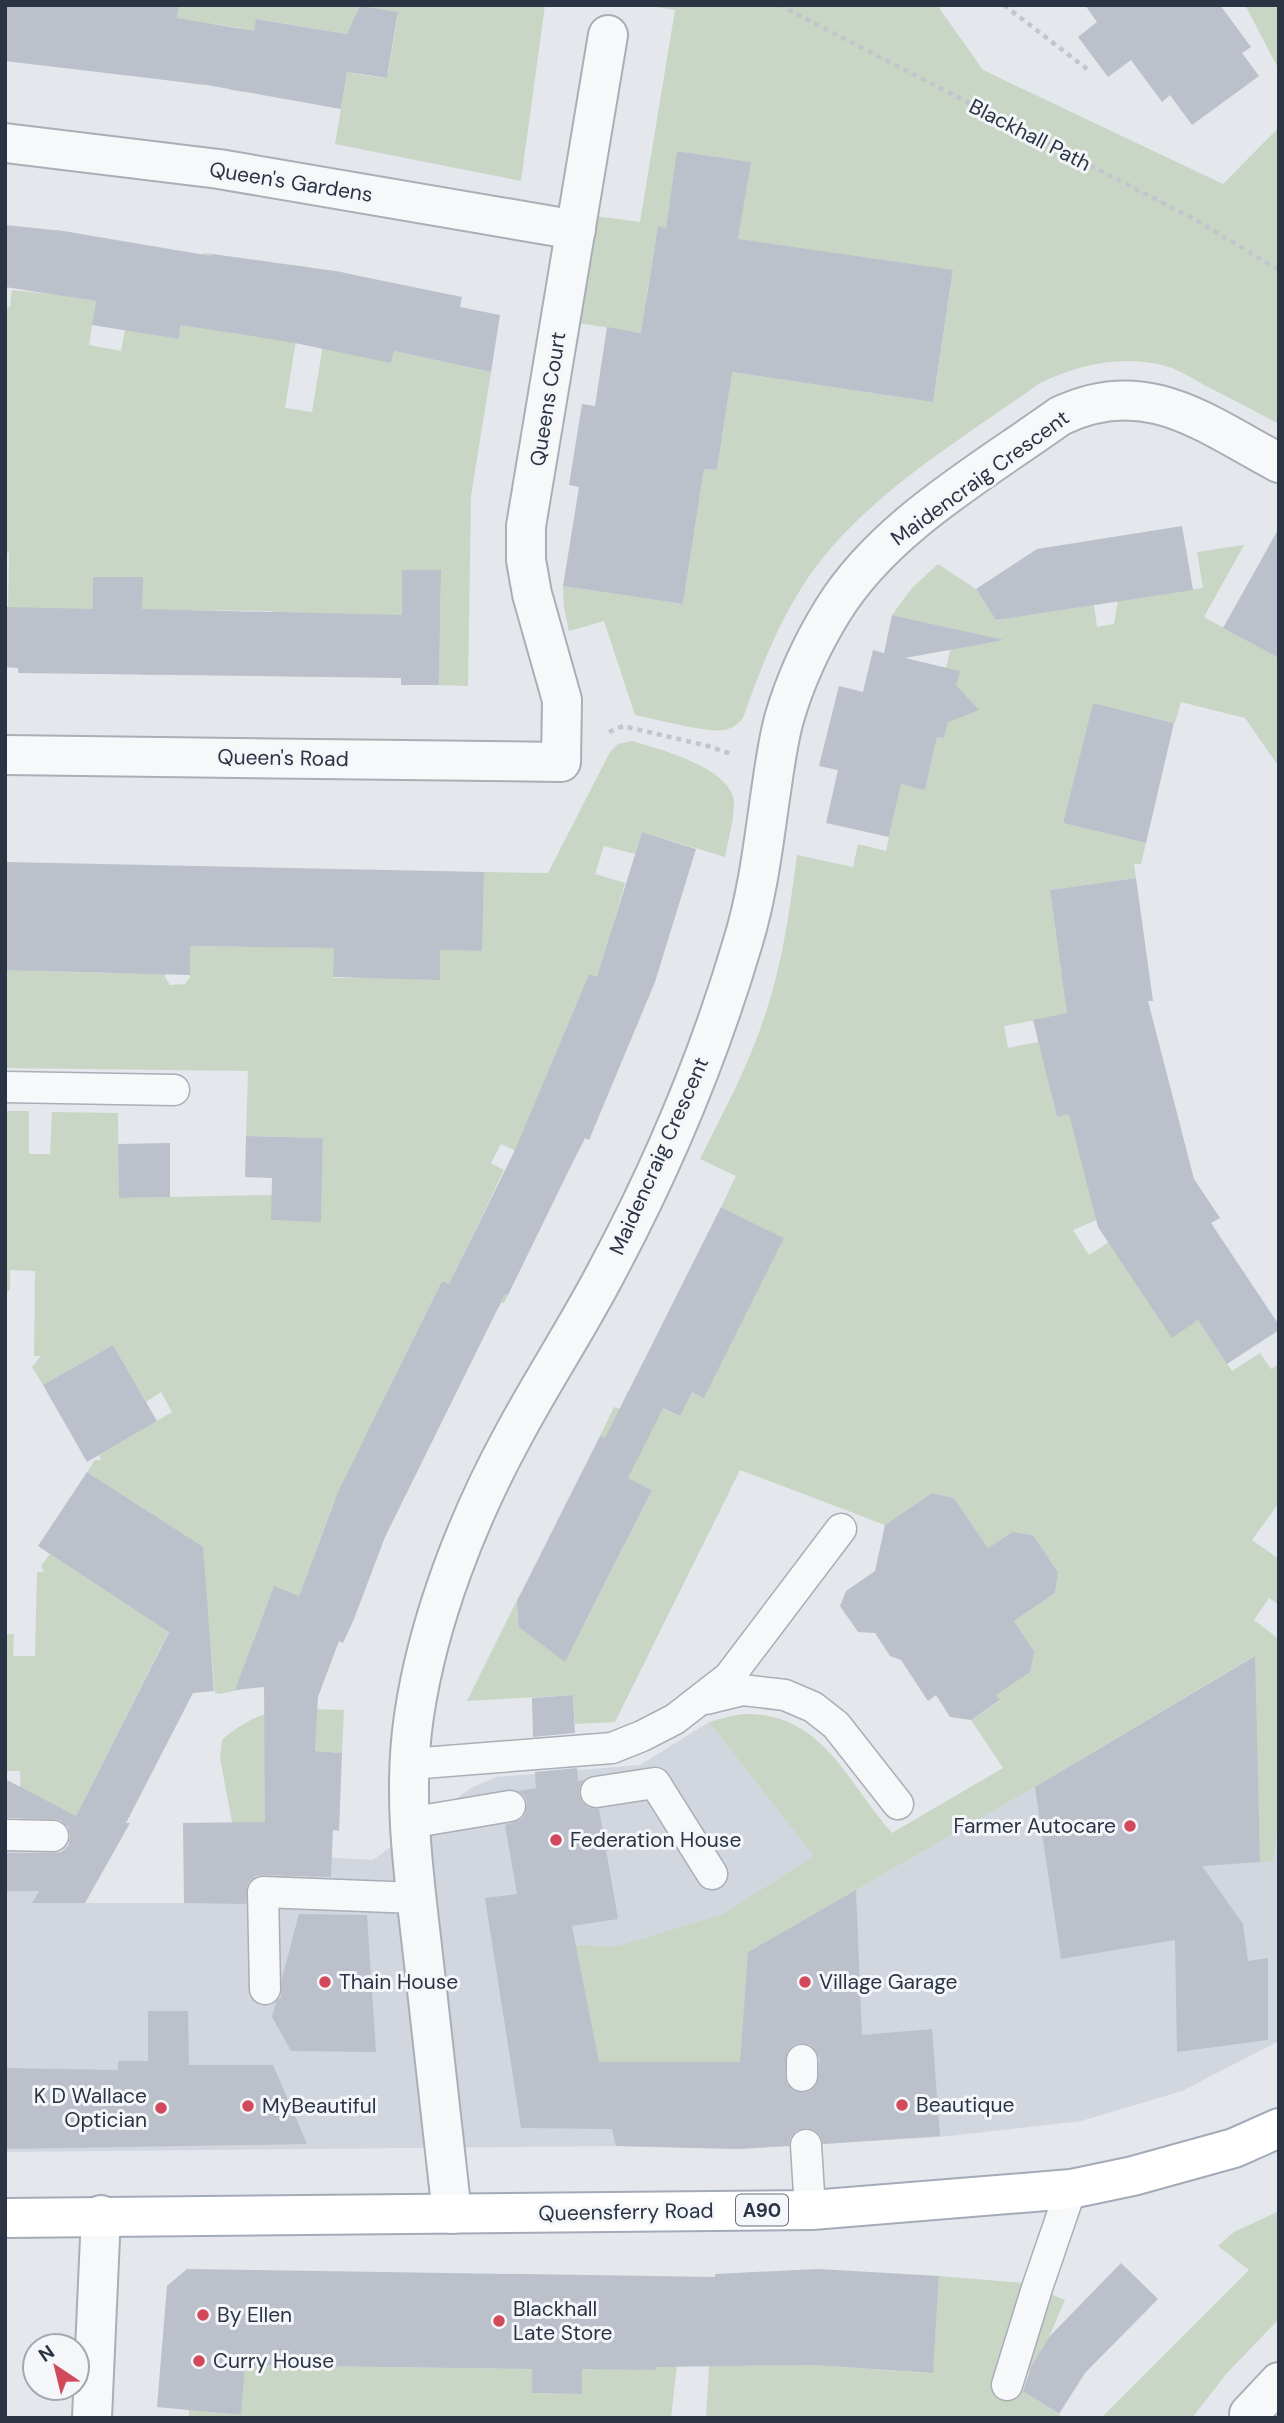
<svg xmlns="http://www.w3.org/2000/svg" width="1284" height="2423" font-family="'DM Sans',sans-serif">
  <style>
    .built { fill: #d2d6de }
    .green { fill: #c9d6c5 }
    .building { fill: #bbc0ca; fill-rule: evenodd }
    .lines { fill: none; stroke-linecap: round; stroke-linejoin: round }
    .service-casing { stroke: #a9aeb7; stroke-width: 33 }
    .minor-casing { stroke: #a9aeb7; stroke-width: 42 }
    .tertiary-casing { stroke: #a9aeb7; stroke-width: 42 }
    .primary-casing { stroke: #a3abb8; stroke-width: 42 }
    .path { stroke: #c2c5cb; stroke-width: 4.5; stroke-dasharray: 5 5; stroke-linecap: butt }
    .service { stroke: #f7f8fa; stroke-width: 30 }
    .minor { stroke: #f7f8fa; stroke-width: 38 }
    .tertiary { stroke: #f7f8fa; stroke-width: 38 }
    .primary { stroke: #fff; stroke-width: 38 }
    .poi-dot { fill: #d1495b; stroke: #f4f6f9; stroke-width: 2.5 }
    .labels { text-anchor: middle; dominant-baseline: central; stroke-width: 6; stroke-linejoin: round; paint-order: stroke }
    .shield { fill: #f4f6f9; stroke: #676e7b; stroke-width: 2 }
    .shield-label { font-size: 19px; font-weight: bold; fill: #2b3445 }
    .street-label { font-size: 21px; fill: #2b3445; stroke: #f4f6f9 }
    .poi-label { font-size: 21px; fill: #2b3445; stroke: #f4f6f9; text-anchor: start }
  </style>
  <rect width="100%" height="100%" fill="#e4e7ec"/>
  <path class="built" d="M 1279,1639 L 1279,2041 L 1182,2091 L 1081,2121 L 940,2137 L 738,2149 L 616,2146 L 5,2152 L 5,1835 L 65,1838 L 33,1903 L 230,1903 L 231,1852 L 373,1860 L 471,1788 L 496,1777 L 640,1765 L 709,1722 L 815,1856 L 723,1914 L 617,1947 L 748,1952 L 1035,1787 L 1255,1656 Z"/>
  <path class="green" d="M 179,5 L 545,5 L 521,181 L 335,144 L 348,68 L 352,73 L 383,78 L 388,74 L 398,16 L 396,13 L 361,7 L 358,10 L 353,35 L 257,19 L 243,92 L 230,90 L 240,28 L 214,24 L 203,85 L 169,80 Z
    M 645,5 L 937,5 L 983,70 L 1223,184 L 1279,127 L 1279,424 C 1255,411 1230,398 1206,386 C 1192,378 1178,369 1162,365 C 1120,355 1078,365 1040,383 C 957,443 858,499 802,587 C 776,628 759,673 743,718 C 738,724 732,729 724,730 C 707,733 655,719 635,715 L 604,621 L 569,631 L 564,608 L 563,586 L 683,604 L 704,469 L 717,470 L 729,391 L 718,370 L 933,402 L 953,271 L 876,259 L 736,252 L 750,162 L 678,151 L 666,228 L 658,227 L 646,299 L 656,335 L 578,323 L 595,216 L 640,222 L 675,10 Z
    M 1245,5 L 1279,5 L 1279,70 Z
    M 57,230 L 80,234 L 69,297 L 96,301 L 89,345 L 121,351 L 125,330 L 179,339 L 193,260 L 201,261 L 203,253 L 212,254 L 202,319 L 233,324 L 232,333 L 258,337 L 283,331 L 293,265 L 308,267 L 285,408 L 312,412 L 335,271 L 347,273 L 333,338 L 391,363 L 394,351 L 491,372 L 471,496 L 468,686 L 439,685 L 441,571 L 402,570 L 402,615 L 320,677 L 273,676 L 273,611 L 171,610 L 171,675 L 141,675 L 142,577 L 93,577 L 93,609 L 7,667 L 9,553 L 5,553 L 5,307 L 10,307 L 12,290 L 50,294 Z
    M 1244,545 L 1204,617 L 1279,658 L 1279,767 L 1245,718 L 1181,702 L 1175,723 L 1093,703 L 1063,823 L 1146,843 L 1141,864 L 1134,864 L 1136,878 L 1050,890 L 1068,1014 L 1004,1026 L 1008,1048 L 1062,1037 L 1051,1094 L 1057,1117 L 1089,1109 L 1118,1211 L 1073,1230 L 1089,1255 L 1135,1225 L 1172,1337 L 1198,1320 L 1232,1371 L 1260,1353 L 1271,1369 L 1279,1364 L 1279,1503 L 1252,1540 L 1279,1559 L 1279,1605 L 1269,1598 L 1254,1620 L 1279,1639 L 1279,1816 L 1273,1862 L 1260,1862 L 1254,1656 L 1035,1787 L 748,1952 L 740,2062 L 599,2062 L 576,1945 L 615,1947 L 723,1914 L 814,1856 L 709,1722 C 721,1719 735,1714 747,1714 C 824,1714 848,1784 892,1833 L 1003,1768 L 971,1720 L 1000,1701 L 996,1695 L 1034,1651 L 1014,1621 L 1055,1593 L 1058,1572 L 1033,1535 L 1012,1532 L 988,1548 L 954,1498 L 932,1493 L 885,1525 L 740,1470 L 615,1722 L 575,1724 L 573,1695 L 467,1701 L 520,1594 L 584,1625 L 652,1490 L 628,1478 L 639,1455 L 600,1436 L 614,1407 L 620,1409 L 628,1391 L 679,1416 L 692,1392 L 704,1398 L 784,1238 L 721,1207 L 736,1176 L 700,1159 C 724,1111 750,1063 766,1012 C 783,961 790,908 797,855 L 853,867 L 858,844 L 886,851 L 901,784 L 925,789 L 937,737 L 944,738 L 950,714 L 969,714 L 971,702 L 967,697 L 954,694 L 943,682 L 955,629 L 892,615 L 912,588 L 938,564 L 976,589 L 997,621 L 1017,608 L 1030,615 L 1094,605 L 1097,627 L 1114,624 L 1118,601 L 1203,588 L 1197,552 Z
    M 632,741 C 659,749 733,768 734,803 C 734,821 728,840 725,857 L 642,832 L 635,854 L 604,846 L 595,874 L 625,883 L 612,929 L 666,946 L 609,974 L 651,991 L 648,999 L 589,974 L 530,1115 L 585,1138 L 581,1147 L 545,1130 L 534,1152 L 569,1169 L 566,1175 L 501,1144 L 491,1163 L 504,1170 L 456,1270 L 508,1295 L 504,1303 L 501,1303 L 498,1309 L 442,1281 L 334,1502 L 299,1596 L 274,1587 L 253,1641 L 328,1670 L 220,1694 L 215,1693 L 203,1563 L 74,1820 L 21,1820 L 20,1771 L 5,1771 L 5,1634 L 14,1634 L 13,1656 L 35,1656 L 37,1572 L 44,1572 L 41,1566 L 50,1554 L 123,1601 L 152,1514 L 87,1472 L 95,1460 L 101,1460 L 99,1455 L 172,1412 L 161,1392 L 146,1402 L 113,1345 L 43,1385 L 32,1367 L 41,1356 L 34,1356 L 35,1271 L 10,1270 L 10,1291 L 5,1291 L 5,1111 L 29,1111 L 29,1154 L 50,1154 L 52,1112 L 118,1113 L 119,1198 L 272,1195 L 272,1220 L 321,1221 L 323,1138 L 246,1136 L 248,1071 L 5,1068 L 5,944 L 38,971 L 109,973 L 165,945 L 165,977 L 170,985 L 185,984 L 190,977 L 190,946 L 241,947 L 242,900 L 279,904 L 278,947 L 334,948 L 334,978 L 369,978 L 371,903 L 440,950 L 481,951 L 484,872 L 548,873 L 610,752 L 618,744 Z
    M 285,1708 L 344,1710 L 342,1753 L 315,1751 L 316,1722 L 273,1828 L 231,1852 L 232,1822 L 220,1758 L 222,1740 C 241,1723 260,1714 285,1708 Z
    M 1279,2211 L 1279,2319 L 1227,2373 L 1192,2418 L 1101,2418 L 1249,2270 L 1218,2246 L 1234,2232 Z
    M 939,2276 L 1024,2283 L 1065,2300 L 1049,2337 L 1019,2388 L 1064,2418 L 706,2418 L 709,2366 L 813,2365 L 928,2373 L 933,2369 Z
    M 582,2349 L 640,2367 L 640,2370 L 656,2370 L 657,2355 L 678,2356 L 671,2418 L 189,2418 L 189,2410 L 240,2415 L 236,2365 L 532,2369 L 532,2393 L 582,2394 Z"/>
  <path class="building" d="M 5,5 L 179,5 L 177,18 L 254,31 L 256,19 L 347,34 L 360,6 L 398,12 L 387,78 L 347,72 L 341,109 L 207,85 L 5,61 Z
    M 1085,5 L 1220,5 L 1251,47 L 1242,53 L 1259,76 L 1192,125 L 1170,95 L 1162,102 L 1131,60 L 1108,77 L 1078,37 L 1097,22 Z
    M 677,151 L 751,162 L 738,239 L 953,270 L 933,402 L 732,372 L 717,470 L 704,469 L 683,604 L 563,586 L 579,487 L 569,485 L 582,404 L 595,406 L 607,327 L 641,333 L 658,226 L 666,228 Z
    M 5,225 L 63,231 L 211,256 L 212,254 L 335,271 L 462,297 L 460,307 L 500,315 L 491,372 L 394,351 L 391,363 L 295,343 L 181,325 L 179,339 L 92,325 L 96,301 L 5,287 Z
    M 1182,526 L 1193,590 L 996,620 L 976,589 L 1037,549 Z
    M 1279,528 L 1279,658 L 1223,628 Z
    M 402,570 L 441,570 L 439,685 L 401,685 L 401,678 L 18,673 L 18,668 L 5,667 L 5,607 L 93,609 L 93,577 L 143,577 L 142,609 L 402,615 Z
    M 892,615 L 1004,640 L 905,658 L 960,671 L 956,685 L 979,710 L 948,722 L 944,738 L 937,737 L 925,790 L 901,784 L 889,837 L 826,823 L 838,770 L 819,766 L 839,686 L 863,692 L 873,650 L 884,653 Z
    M 1093,703 L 1174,723 L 1146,843 L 1063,823 Z
    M 642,832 L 696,849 L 655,982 L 589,1140 L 585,1138 L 569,1170 L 508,1295 L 505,1294 L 385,1537 L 354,1619 L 343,1643 L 339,1641 L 318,1697 L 315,1751 L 342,1753 L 339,1831 L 333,1830 L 331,1877 L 263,1875 L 255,1876 L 248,1883 L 246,1904 L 184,1903 L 183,1823 L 265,1822 L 264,1687 L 235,1690 L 274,1586 L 299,1596 L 338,1492 L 442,1281 L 449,1284 L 515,1150 L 589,974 L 597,977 Z
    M 5,862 L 484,872 L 482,951 L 440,950 L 440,980 L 333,977 L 334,948 L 190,946 L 190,975 L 5,970 Z
    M 1136,878 L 1153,1001 L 1148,1001 L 1194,1179 L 1220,1218 L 1211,1223 L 1279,1325 L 1279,1330 L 1227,1364 L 1198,1320 L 1172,1338 L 1098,1227 L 1069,1114 L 1057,1117 L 1033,1020 L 1067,1013 L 1050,890 Z
    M 246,1136 L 323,1138 L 321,1222 L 271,1220 L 272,1178 L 245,1177 Z
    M 170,1143 L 170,1197 L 119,1198 L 118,1144 Z
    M 721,1207 L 784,1238 L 704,1398 L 692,1392 L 680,1416 L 663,1408 L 628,1478 L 652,1490 L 565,1662 L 519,1627 L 517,1601 L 600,1436 L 605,1438 Z
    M 113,1345 L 157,1421 L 87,1462 L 43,1385 Z
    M 87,1472 L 203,1547 L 214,1691 L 193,1693 L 126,1823 L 130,1823 L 85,1903 L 32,1903 L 39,1891 L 5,1891 L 5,1853 L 53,1853 L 61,1852 L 68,1846 L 70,1836 L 68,1827 L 61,1821 L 54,1819 L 5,1818 L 5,1779 L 76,1816 L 169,1632 L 38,1546 Z
    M 932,1493 L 954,1498 L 988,1548 L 1012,1532 L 1033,1535 L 1058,1572 L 1055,1593 L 1014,1621 L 1034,1651 L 1030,1672 L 996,1695 L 1000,1700 L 971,1720 L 950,1717 L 936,1695 L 928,1701 L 901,1660 L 890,1656 L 875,1633 L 858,1632 L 840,1606 L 846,1591 L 875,1571 L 885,1525 Z
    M 1255,1656 L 1260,1862 L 1202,1866 L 1243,1924 L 1248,1961 L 1268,1958 L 1268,2040 L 1177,2052 L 1175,1940 L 1061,1959 L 1035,1787 Z
    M 573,1695 L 575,1733 L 533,1737 L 532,1698 Z
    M 577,1768 L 578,1781 L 584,1780 L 580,1786 L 579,1794 L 582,1802 L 589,1808 L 599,1809 L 618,1919 L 572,1926 L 599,2062 L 740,2062 L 748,1952 L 856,1890 L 862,2035 L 932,2029 L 940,2136 L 823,2144 L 820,2135 L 814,2130 L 806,2128 L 796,2131 L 790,2138 L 789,2146 L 738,2149 L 616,2146 L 612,2129 L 521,2128 L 485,1898 L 517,1894 L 505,1825 L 521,1820 L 526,1813 L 527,1802 L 524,1795 L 518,1791 L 536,1788 L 535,1772 ZM 801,2043 L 811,2045 L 817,2052 L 820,2060 L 817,2084 L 811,2091 L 803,2093 L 793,2091 L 787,2084 L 785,2076 L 787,2052 L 793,2045 Z
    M 299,1914 L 367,1915 L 376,2052 L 291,2051 L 272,2017 L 276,2002 L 281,1997 L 282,1978 Z
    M 148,2011 L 188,2011 L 189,2065 L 273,2065 L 307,2144 L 5,2149 L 5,2068 L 118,2070 L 118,2061 L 148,2061 Z
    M 1121,2263 L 1158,2299 L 1085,2373 L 1059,2414 L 1023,2391 L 1031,2367 L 1049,2337 Z
    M 187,2269 L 715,2277 L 715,2274 L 818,2269 L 939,2276 L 933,2373 L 813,2365 L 656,2367 L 656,2370 L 582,2369 L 582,2394 L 532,2393 L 532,2369 L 245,2365 L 241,2415 L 157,2407 L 167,2286 Z"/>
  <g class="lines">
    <g class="service-casing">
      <path id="service" d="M 5,1087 L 174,1090
        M 706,1699 L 743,1690 L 785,1695 L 813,1707 L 836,1725 L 898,1804
        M 410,1764 L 612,1748 L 642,1736 L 675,1719 L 729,1677 L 841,1529
        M 596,1792 L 655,1783 L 712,1874
        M 409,1823 L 510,1806
        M 5,1835 L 53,1836
        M 265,1989 L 263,1892 L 416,1898
        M 802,2060 L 802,2076
        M 806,2145 L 810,2210
        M 1007,2385 L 1037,2288 L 1071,2189"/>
    </g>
    <g class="minor-casing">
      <path id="minor" d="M 5,143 L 219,169 L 576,230
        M 5,755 L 561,762 L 562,700 L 532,594 L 526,560 L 526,526 L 608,35
        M 452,2214 C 442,2127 433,2041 423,1955 C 414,1876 402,1796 414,1716 C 428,1620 468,1518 514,1434 C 544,1378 579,1325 608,1269 C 663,1166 709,1056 742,945 C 757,897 763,848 770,798 C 774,772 777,745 784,719 C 795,681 812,644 833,610 C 884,527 982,472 1060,416 C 1146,375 1204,423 1279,463
        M 1249,2414 L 1279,2382"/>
    </g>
    <g class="tertiary-casing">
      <path id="tertiary" d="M 92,2418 L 101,2215"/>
    </g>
    <g class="primary-casing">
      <path id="primary" d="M 5,2218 L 812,2210 L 1071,2189 L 1133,2176 L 1234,2148 L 1279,2128"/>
    </g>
    <path class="path" d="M 779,5 L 1192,218 L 1279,270
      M 1004,5 L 1087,69
      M 609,732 L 623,726 L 708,746 L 731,754"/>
    <use href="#service" class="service"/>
    <use href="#minor" class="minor"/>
    <use href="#tertiary" class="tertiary"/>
    <use href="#primary" class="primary"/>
  </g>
  <g class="poi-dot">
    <circle cx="1130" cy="1826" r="7"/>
    <circle cx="556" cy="1840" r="7"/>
    <circle cx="325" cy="1982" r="7"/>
    <circle cx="805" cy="1982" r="7"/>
    <circle cx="902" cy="2105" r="7"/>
    <circle cx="248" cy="2106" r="7"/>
    <circle cx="161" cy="2108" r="7"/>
    <circle cx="203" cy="2315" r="7"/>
    <circle cx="499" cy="2321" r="7"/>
    <circle cx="199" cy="2361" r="7"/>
  </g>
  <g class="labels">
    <rect class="shield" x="736" y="2194.5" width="52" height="31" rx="5"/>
    <g class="shield-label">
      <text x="762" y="2210">A90</text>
    </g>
    <g class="street-label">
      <text transform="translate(1030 135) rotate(27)">Blackhall Path</text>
      <text transform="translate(291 182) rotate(9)">Queen's Gardens</text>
      <text transform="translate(548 399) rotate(-81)">Queens Court</text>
      <text transform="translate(980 478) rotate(-36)">Maidencraig Crescent</text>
      <text transform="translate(283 758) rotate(1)">Queen's Road</text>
      <text transform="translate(659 1156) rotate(-66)">Maidencraig Crescent</text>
      <text transform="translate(626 2212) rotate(-1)">Queensferry Road</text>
    </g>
    <g class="poi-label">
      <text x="1116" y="1826" text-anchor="end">Farmer Autocare</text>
      <text x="570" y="1840">Federation House</text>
      <text x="339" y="1982">Thain House</text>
      <text x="819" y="1982">Village Garage</text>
      <text x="147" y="2096" text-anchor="end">K D Wallace<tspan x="147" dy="24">Optician</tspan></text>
      <text x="916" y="2105">Beautique</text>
      <text x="262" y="2106">MyBeautiful</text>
      <text x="513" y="2309">Blackhall<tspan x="513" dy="24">Late Store</tspan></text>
      <text x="217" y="2315">By Ellen</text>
      <text x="213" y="2361">Curry House</text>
    </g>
  </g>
  <rect width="1284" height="2423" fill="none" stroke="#2b3445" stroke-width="14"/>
  <g transform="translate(56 2367) rotate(325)"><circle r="33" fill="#f4f6f9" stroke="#a4a8b1" stroke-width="2"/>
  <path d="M0-5L12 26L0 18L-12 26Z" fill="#d1495b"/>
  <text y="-10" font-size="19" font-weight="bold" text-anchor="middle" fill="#2b3445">N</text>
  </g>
</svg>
